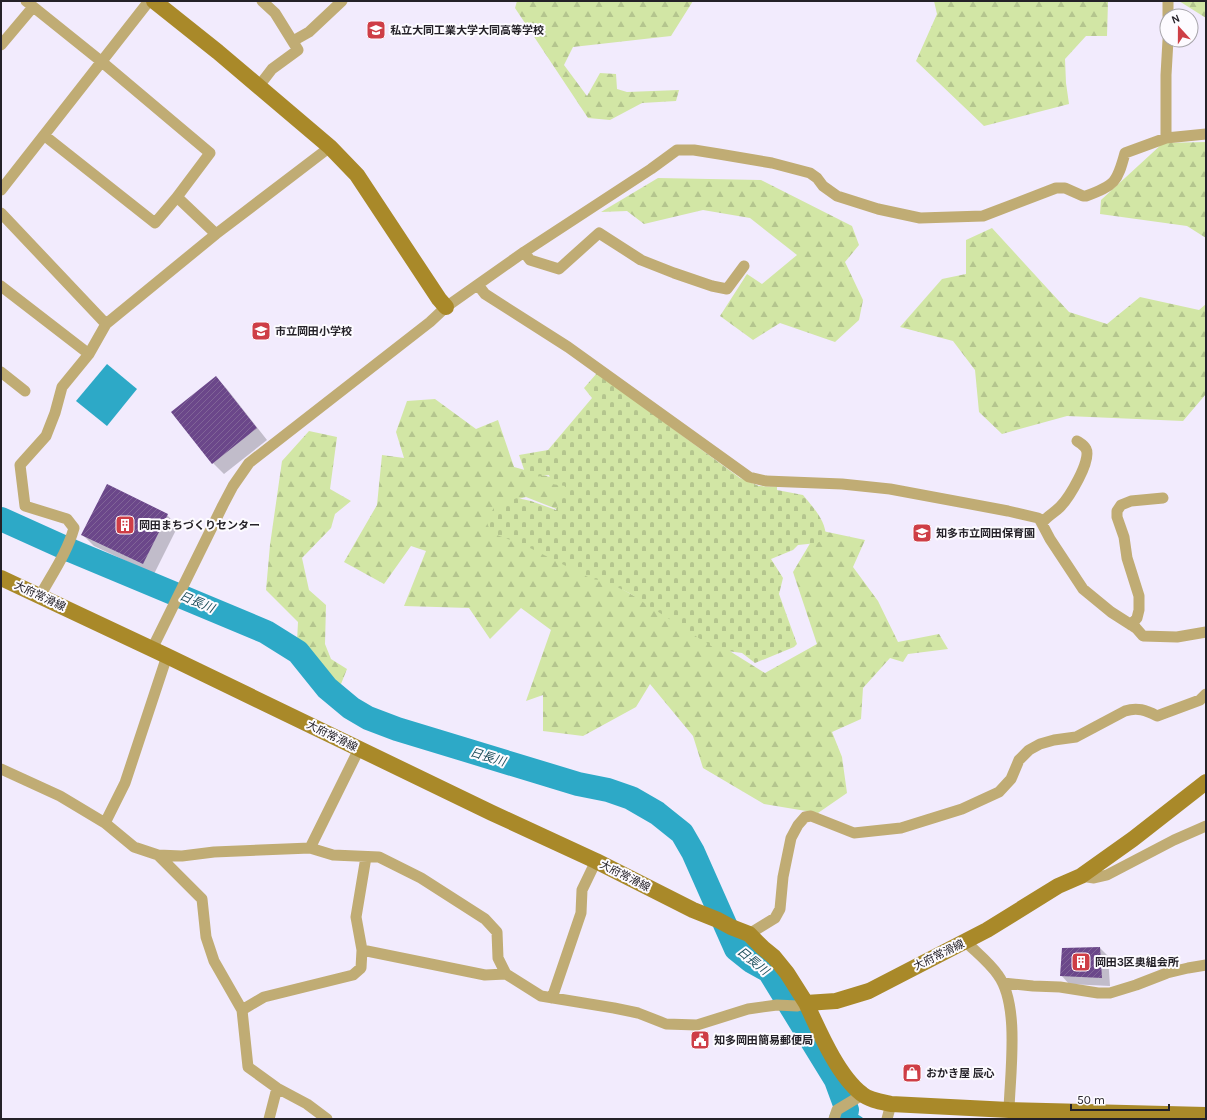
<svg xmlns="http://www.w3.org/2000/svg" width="1207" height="1120" font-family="Karla,'Noto Sans JP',sans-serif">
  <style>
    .forest { fill: url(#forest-firs) }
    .cemetery { fill: url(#cemetery-stones) }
    .water { fill: #2da9c7 }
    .shadow { fill: #0003 }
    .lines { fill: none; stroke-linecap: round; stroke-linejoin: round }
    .stream { stroke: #2da9c7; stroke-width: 4 }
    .river { stroke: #2da9c7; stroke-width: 24 }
    .building { fill: url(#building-hatch) }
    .street { stroke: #c0ac74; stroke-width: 11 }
    .secondary { stroke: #a98929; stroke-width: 16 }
    .labels { text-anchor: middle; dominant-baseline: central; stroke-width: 4; stroke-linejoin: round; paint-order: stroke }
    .poi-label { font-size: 11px; font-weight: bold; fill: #242128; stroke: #fdfbff; text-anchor: start }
    .street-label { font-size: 11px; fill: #242128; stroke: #fdfbff }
    .water-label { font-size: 12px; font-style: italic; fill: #1c4d5a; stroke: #fdfbff }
  </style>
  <defs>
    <pattern id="forest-firs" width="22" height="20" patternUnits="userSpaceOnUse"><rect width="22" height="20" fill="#d2e6a5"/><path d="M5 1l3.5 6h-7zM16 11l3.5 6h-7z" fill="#b4c58e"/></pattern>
    <pattern id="cemetery-stones" width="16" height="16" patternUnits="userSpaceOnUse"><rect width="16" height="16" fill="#d2e6a5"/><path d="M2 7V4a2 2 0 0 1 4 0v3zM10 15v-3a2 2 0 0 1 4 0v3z" fill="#b4c58e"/></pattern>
    <pattern id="building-hatch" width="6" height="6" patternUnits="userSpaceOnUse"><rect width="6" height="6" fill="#6b478a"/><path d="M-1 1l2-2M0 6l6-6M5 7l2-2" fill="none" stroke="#806497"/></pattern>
  </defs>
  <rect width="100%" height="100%" fill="#f2ebfd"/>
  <path class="forest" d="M 517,1 L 693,1 L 671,36 L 573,47 L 564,65 L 587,96 L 600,73 L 616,74 L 617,89 L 627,92 L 679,90 L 676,101 L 642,103 L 610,120 L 588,118 L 515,8 Z
    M 934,1 L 1108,1 L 1107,36 L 1086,36 L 1065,59 L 1066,83 L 1069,104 L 984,126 L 916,61 L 937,14 Z
    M 1179,1 L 1206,1 L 1206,18 Z
    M 1206,142 L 1206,238 L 1187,226 L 1100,214 L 1101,200 L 1163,143 Z
    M 658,178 L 761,180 L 852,226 L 859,245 L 845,262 L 863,300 L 859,320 L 835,342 L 780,323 L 753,340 L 720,316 L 747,274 L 762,284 L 797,255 L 750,218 L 703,210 L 644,224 L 627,211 L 601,212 Z
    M 992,228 L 1069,312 L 1107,324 L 1140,297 L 1199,310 L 1206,304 L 1206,394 L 1183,421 L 1067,416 L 1002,434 L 979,412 L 975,370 L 953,341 L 900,327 L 942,279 L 966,274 L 966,240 Z
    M 435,399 L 476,429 L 498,420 L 514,467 L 593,489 L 587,521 L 526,497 L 507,502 L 595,574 L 704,635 L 765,673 L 817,644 L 793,572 L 818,530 L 865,540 L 853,567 L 878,601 L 898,642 L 939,634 L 948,649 L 908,654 L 903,662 L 890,658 L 863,688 L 861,719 L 832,732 L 842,757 L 847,793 L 818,813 L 764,804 L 703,768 L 693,736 L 650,684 L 636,707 L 583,736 L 543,731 L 543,695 L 526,701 L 551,630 L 521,608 L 490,639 L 469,608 L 404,606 L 426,551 L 411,546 L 384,584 L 344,562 L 377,505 L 382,455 L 404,458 L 396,432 L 407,401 Z
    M 309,431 L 337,437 L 330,489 L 351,501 L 335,514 L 331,528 L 302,558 L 309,590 L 326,605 L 325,644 L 331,659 L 347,669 L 341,684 L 329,686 L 318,671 L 319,660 L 297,642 L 298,622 L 266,590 L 270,545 L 282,461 Z"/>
  <path class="cemetery" d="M 597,373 L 740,478 L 759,486 L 777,487 L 777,490 L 803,495 C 814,509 826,520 826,538 L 817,543 L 798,545 L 793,550 L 771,559 L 783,578 L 779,594 L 797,644 L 794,647 L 755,663 L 742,653 L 720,650 L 711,646 L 629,593 L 605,581 L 592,579 L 522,544 L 491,533 L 486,520 L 496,505 L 517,498 L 531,501 L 556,510 L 565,486 L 552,484 L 549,475 L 527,478 L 519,455 L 548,450 L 592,398 L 584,388 Z"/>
  <path class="water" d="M 107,364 L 137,389 L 107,426 L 76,401 Z"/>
  <path class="shadow" d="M 216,377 L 227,389 L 267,440 L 224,474 L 213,463 Z
    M 167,515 L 178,526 L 154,574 L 94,546 L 83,535 Z
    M 1100,948 L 1108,956 L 1110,986 L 1069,984 L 1061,975 Z"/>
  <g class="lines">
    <path class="stream" d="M 847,1110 L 861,1119"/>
    <path class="river" d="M 1,519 L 72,551 L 266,632 L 298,652 L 327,688 L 351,708 L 368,718 L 397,729 L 578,784 L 608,790 L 631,798 L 657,813 L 682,833 L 693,852 L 736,949 L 751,961 L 769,971 L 836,1080 L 847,1110 L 841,1119"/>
  </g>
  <path class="building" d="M 216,376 L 257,428 L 212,464 L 171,412 Z
    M 107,484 L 168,514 L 143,564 L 81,535 Z
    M 1100,947 L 1102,978 L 1060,976 L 1062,948 Z"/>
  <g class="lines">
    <path class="street" d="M 26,1 L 102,62 L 210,153 L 177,197 L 155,223 L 45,136
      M 1168,16 L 1168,1
      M 293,41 L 309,32 L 342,1
      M 1,45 L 33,7
      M 259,86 L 272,69 L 298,50 L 275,13 L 262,1
      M 1166,138 L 1166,75 L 1168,40
      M 1,190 L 149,1
      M 177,197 L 216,234
      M 1,213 L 106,324
      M 524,252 L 530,260 L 559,269 L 599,233 L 641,260 L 674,273 L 712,286 L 727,289 L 744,266
      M 478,285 L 485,294 L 568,347 L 749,477 L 766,481 L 842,484 L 890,489 L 1008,511 L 1038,518 L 1040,520 L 1050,539 L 1083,589 L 1111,612 L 1136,628 L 1143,636 L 1177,637 L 1206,632
      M 1,286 L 89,354
      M 1,372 L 25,391
      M 1042,523 C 1047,516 1054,513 1060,507 C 1069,498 1092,460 1086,449 C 1084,445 1080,443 1077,441
      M 40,596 C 52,574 67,553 74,528 L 67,519 L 25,506 L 20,465 L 46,436 L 55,413 L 62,387 L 89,354 L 106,324 L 216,234 L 330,147
      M 1131,625 L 1137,618 L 1139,610 L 1139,596 L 1127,558 L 1124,537 L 1117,517 L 1117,511 L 1121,505 L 1131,501 L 1163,498
      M 152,649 L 223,505 L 233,486 L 249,463 L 430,322 L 446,307 L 524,252 L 651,169 L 677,150 L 694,150 L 719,154 L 772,163 L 810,173 L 817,178 L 823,186 L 837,196 L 878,209 L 920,218 L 983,216 L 1056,188 L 1065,188 L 1083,196 L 1086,196 C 1115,185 1117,183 1125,153 L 1166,138 L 1206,134
      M 1,769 L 60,796 L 105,823 L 134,847 L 158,855 L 182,856 L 214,852 L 310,848 L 333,855 L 379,857 L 421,878 L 485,919 L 497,932 L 498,958 L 506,974 L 541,996 L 614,1008 L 638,1013 L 666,1024 L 697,1025 L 748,1009 L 777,1005 L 797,1006 L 806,1003
      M 105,823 L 125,783 L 167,656
      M 310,848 L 359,749
      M 158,855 L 202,899 L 206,937 L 214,961 L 242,1010 L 248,1067 L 277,1088 L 307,1104 L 327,1119
      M 1081,876 L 1094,878 L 1107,875 L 1174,840 L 1206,826
      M 749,934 L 775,918 L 780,909 L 783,877 L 791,838 L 798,825 L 805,817 L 811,816 L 854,833 L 901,828 L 962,809 L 999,792 L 1011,779 L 1019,760 L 1029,750 L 1040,744 L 1054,740 L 1076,737 L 1125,711 C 1137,707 1146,710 1157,716 L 1200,700 L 1206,694
      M 966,942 C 976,952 990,963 998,975 C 1020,1005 1010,1073 1009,1110
      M 362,950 L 485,975 L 506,974
      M 1003,983 L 1033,986 L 1060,987 L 1098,993 L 1110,993 L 1136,985 L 1167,973 L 1188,968 L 1206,965
      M 552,998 L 581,913 L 582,890 L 596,861
      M 242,1010 L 264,997 L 353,975 L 361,968 L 362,950 L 356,917 L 366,857
      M 269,1119 L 277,1088
      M 834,1119 L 837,1110 L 862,1095
      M 887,1119 L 891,1104"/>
    <path class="secondary" d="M 154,1 L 218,52 L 330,147 L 357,175 L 439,299 L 446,307
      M 1,578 L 167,656 L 492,813 L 596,861 L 693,910 L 718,920 L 731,927 L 749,934 L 763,948 L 774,957 L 787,973 L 806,1003 L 836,1001 L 869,991 L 987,930 L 1058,886 L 1081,876 L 1133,839 L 1206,782
      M 806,1003 C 819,1031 838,1076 862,1094 C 869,1100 882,1102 891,1104 L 1009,1110 L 1206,1115"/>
  </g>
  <defs>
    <g id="school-square" transform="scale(1)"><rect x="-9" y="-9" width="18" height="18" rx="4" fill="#ce3e46" stroke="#fdfbff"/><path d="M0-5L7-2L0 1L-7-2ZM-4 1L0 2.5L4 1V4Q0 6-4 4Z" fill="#fff"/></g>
    <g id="building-square" transform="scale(1)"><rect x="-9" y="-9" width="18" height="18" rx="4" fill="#ce3e46" stroke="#fdfbff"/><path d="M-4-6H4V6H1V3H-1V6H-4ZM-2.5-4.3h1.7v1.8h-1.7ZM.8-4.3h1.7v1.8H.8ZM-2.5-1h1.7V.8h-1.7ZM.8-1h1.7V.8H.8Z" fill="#fff"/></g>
    <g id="civic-square" transform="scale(1)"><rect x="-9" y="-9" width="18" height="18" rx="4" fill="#ce3e46" stroke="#fdfbff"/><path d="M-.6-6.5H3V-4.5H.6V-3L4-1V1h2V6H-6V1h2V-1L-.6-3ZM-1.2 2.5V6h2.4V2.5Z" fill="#fff"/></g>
    <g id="shop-square" transform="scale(1)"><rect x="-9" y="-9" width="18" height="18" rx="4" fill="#ce3e46" stroke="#fdfbff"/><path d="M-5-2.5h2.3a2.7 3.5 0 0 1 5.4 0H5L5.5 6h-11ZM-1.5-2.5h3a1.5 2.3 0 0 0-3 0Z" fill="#fff"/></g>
  </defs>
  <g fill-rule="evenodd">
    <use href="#school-square" x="376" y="30"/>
    <use href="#school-square" x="261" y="331"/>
    <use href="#building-square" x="125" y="525"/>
    <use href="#school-square" x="922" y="533"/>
    <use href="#building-square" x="1081" y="962"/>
    <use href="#civic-square" x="700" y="1040"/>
    <use href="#shop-square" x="912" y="1073"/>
  </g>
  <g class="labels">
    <g class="poi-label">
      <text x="390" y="30">私立大同工業大学大同高等学校</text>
      <text x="275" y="331">市立岡田小学校</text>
      <text x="139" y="525">岡田まちづくりセンター</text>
      <text x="936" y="533">知多市立岡田保育園</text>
      <text x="1095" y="962">岡田3区奥組会所</text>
      <text x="714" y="1040">知多岡田簡易郵便局</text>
      <text x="926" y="1073">おかき屋 辰心</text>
    </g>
    <g class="street-label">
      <text transform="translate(40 596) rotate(25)">大府常滑線</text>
      <text transform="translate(332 736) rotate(26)">大府常滑線</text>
      <text transform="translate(625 876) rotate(27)">大府常滑線</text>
      <text transform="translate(939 955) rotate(-26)">大府常滑線</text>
    </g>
    <g class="water-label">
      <text transform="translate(197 602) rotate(23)">日長川</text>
      <text transform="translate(488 757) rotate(17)">日長川</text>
      <text transform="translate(753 961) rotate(39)">日長川</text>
    </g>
  </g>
  <rect width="1207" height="1120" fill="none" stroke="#242128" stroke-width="4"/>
  <g transform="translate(1179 28) rotate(339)"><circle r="19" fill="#fdfbff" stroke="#a6a4a9"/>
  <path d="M0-3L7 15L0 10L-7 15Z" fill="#ce3e46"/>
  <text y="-6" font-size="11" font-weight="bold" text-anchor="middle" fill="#242128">N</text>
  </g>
  <path d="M1071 1104v6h98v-6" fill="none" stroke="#242128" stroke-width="2"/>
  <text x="1077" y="1104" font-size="12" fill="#242128" stroke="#fdfbff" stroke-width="3" paint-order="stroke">50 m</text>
</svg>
